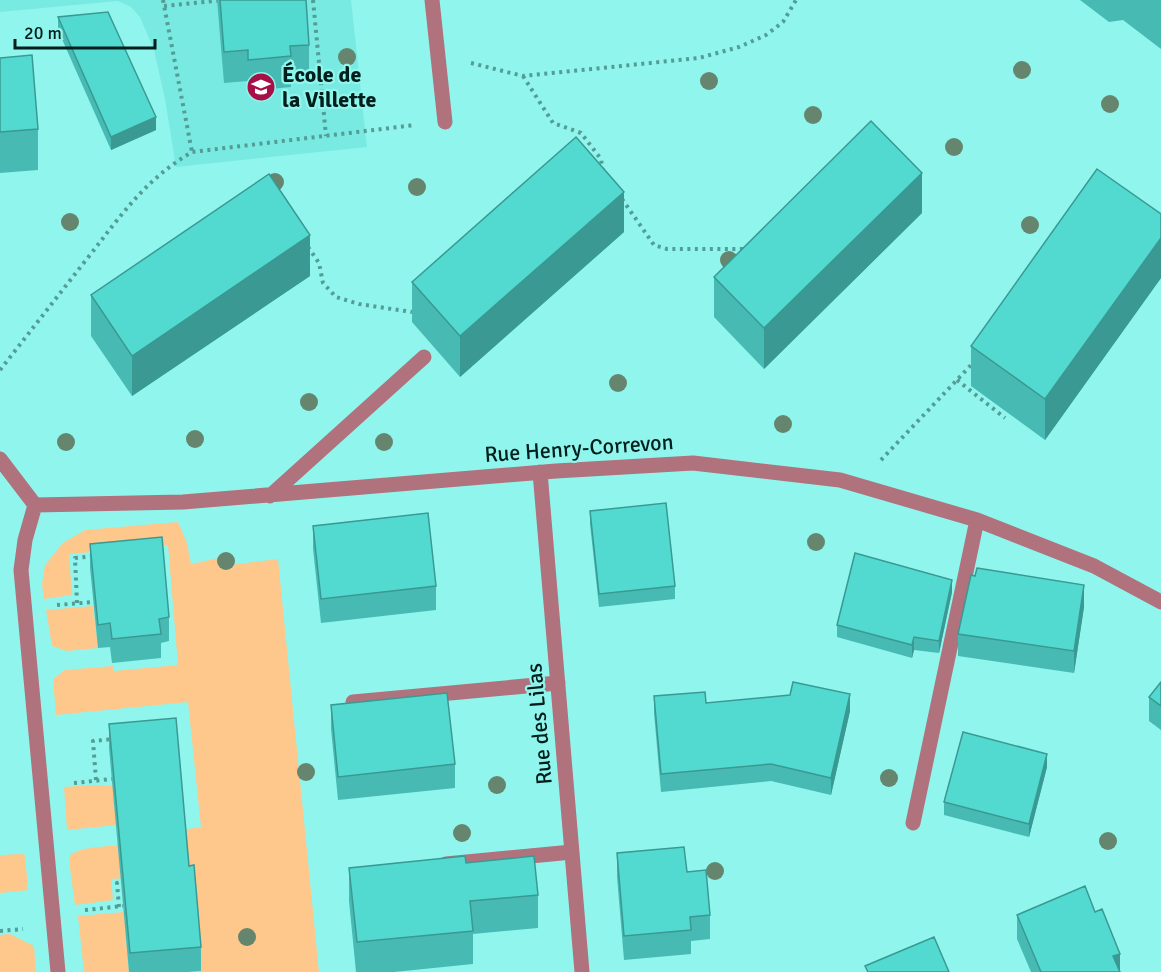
<svg xmlns="http://www.w3.org/2000/svg" width="1161" height="972" font-family="Signika,sans-serif">
  <style>
    .built { fill: #78eae1 }
    .green { fill: #fec78b }
    .lines { fill: none; stroke-linecap: round; stroke-linejoin: round }
    .path { stroke: #549c96; stroke-width: 4; stroke-dasharray: 3 4.5; stroke-linecap: butt }
    .minor { stroke: #b0727d; stroke-width: 15 }
    .tree { fill: #65856e }
    .wall { fill: #47bbb3 }
    .shaded-wall { fill: #3a9992 }
    .building { fill: #53dad0; stroke: #3a9992; stroke-width: 1.5 }
    .labels { text-anchor: middle; dominant-baseline: central; stroke-width: 4.5; stroke-linejoin: round; paint-order: stroke }
    .poi-label { font-size: 22px; font-weight: bold; fill: #001e1c; stroke: #90f6ed; text-anchor: start }
    .street-label { font-size: 22px; fill: #001e1c; stroke: #90f6ed }
  </style>
  <rect width="100%" height="100%" fill="#90f6ed"/>
  <path class="built" d="M 0,0 L 351,0 L 367,147 L 176,167 L 165,99 L 154,50 L 140,17 L 131,7 L 118,1 L 0,12 Z"/>
  <path class="green" d="M 178,522 L 187,543 L 191,564 L 228,556 L 230,565 L 278,559 L 319,972 L 201,972 L 192,873 L 111,879 L 113,900 L 75,905 L 69,861 L 71,854 C 88,845 109,847 127,845 C 152,841 175,830 201,827 L 188,702 L 56,715 L 53,679 L 65,670 L 113,666 L 114,671 L 178,665 L 168,545 L 69,554 L 72,595 L 44,599 L 42,585 L 45,565 L 63,543 L 85,530 Z
    M 93,606 L 98,648 L 67,651 L 52,646 L 46,610 Z
    M 92,785 L 113,786 L 116,825 L 67,830 L 64,787 Z
    M 21,854 L 25,855 L 28,890 L 0,893 L 0,855 Z
    M 124,912 L 129,972 L 84,972 L 78,916 Z
    M 10,934 L 34,946 L 36,972 L 0,972 L 0,935 Z"/>
  <g class="lines">
    <path class="path" d="M 163,0 L 192,152
      M 313,0 L 326,136
      M 164,6 L 225,0
      M 471,63 L 523,76 L 699,58 L 739,47 L 766,35 L 783,22 L 796,0
      M 523,76 L 553,123 L 581,133 L 601,159 L 603,172
      M 622,199 L 654,245 L 667,249 L 745,249
      M 308,247 L 319,263 L 323,283 L 336,297 L 359,304 L 412,312
      M 0,370 C 29,333 57,297 86,260 C 120,217 144,180 192,152 L 415,125
      M 957,380 L 1005,418
      M 881,460 L 973,363
      M 77,603 L 75,558 L 95,556
      M 57,605 L 93,602
      M 96,780 L 93,741 L 113,739
      M 74,783 L 112,779
      M 119,907 L 117,883 L 125,882
      M 85,910 L 123,906
      M 0,931 L 23,929"/>
    <path class="minor" d="M 432,0 L 445,122
      M 0,459 L 35,505 L 183,502 L 556,471 L 693,463 L 840,480 L 977,520 L 1094,566 L 1161,602
      M 540,472 L 582,972
      M 270,496 L 424,357
      M 35,505 L 25,540 L 21,570 L 58,972
      M 353,702 L 558,683
      M 913,823 L 977,520
      M 446,864 L 572,852"/>
  </g>
  <g class="tree">
    <circle cx="347" cy="57" r="9"/>
    <circle cx="1022" cy="70" r="9"/>
    <circle cx="709" cy="81" r="9"/>
    <circle cx="1110" cy="104" r="9"/>
    <circle cx="813" cy="115" r="9"/>
    <circle cx="954" cy="147" r="9"/>
    <circle cx="275" cy="182" r="9"/>
    <circle cx="417" cy="187" r="9"/>
    <circle cx="70" cy="222" r="9"/>
    <circle cx="1030" cy="225" r="9"/>
    <circle cx="729" cy="260" r="9"/>
    <circle cx="618" cy="383" r="9"/>
    <circle cx="309" cy="402" r="9"/>
    <circle cx="783" cy="424" r="9"/>
    <circle cx="195" cy="439" r="9"/>
    <circle cx="66" cy="442" r="9"/>
    <circle cx="384" cy="442" r="9"/>
    <circle cx="816" cy="542" r="9"/>
    <circle cx="226" cy="561" r="9"/>
    <circle cx="306" cy="772" r="9"/>
    <circle cx="889" cy="778" r="9"/>
    <circle cx="497" cy="785" r="9"/>
    <circle cx="462" cy="833" r="9"/>
    <circle cx="1108" cy="841" r="9"/>
    <circle cx="715" cy="871" r="9"/>
    <circle cx="247" cy="937" r="9"/>
  </g>
  <path class="wall" d="M 217,0 L 306,0 L 309,45 L 309,76 L 291,77 L 291,87 L 248,91 L 248,81 L 224,83 Z
    M 1080,0 L 1161,0 L 1161,49 L 1123,20 L 1109,22 Z
    M 58,17 L 156,130 L 111,150 L 58,30 Z
    M 0,58 L 38,129 L 38,170 L 0,173 Z
    M 922,213 L 764,369 L 714,317 L 714,277 Z
    M 1161,214 L 1161,278 L 1045,440 L 971,386 L 971,346 Z
    M 624,232 L 460,377 L 412,322 L 412,282 Z
    M 310,276 L 132,396 L 91,336 L 91,295 Z
    M 590,511 L 675,586 L 675,599 L 599,607 L 590,524 Z
    M 313,526 L 436,586 L 436,610 L 321,623 L 313,549 Z
    M 90,544 L 169,617 L 169,641 L 161,643 L 161,658 L 112,663 L 110,647 L 98,648 L 90,568 Z
    M 952,592 L 939,653 L 914,650 L 912,658 L 837,637 L 837,625 Z
    M 1084,607 L 1074,673 L 958,656 L 958,634 Z
    M 1161,682 L 1161,730 L 1149,721 L 1149,697 Z
    M 654,696 L 706,703 L 850,711 L 831,795 L 771,781 L 661,792 L 654,713 Z
    M 331,705 L 455,764 L 455,788 L 338,800 L 331,729 Z
    M 109,724 L 189,866 L 201,947 L 201,971 L 188,972 L 129,972 L 109,748 Z
    M 1047,767 L 1029,837 L 944,815 L 944,802 Z
    M 617,853 L 687,872 L 710,915 L 710,939 L 691,941 L 691,954 L 624,960 L 617,877 Z
    M 466,863 L 538,895 L 538,928 L 473,934 L 473,964 L 394,972 L 356,972 L 349,901 L 349,868 Z
    M 1017,915 L 1120,972 L 1031,972 L 1017,939 Z"/>
  <path class="shaded-wall" d="M 156,117 L 156,130 L 111,150 L 111,137 Z
    M 922,173 L 922,213 L 764,369 L 764,328 Z
    M 624,192 L 624,232 L 460,377 L 460,336 Z
    M 310,235 L 310,276 L 132,396 L 132,356 Z
    M 1161,238 L 1161,278 L 1045,440 L 1045,399 Z
    M 952,580 L 952,592 L 939,653 L 939,641 Z
    M 1084,585 L 1084,607 L 1074,673 L 1074,651 Z
    M 914,637 L 914,650 L 912,658 L 912,645 Z
    M 850,694 L 850,711 L 831,795 L 831,778 Z
    M 1047,754 L 1047,767 L 1029,837 L 1029,824 Z
    M 1120,954 L 1120,972 L 1113,956 Z"/>
  <path class="building" d="M 220,0 L 306,0 L 309,45 L 290,46 L 291,56 L 248,60 L 248,50 L 224,52 Z
    M 108,12 L 156,117 L 111,137 L 58,17 Z
    M 32,55 L 38,129 L 0,132 L 0,58 Z
    M 871,121 L 922,173 L 764,328 L 714,277 Z
    M 576,137 L 624,192 L 460,336 L 412,282 Z
    M 1097,169 L 1161,214 L 1161,238 L 1045,399 L 971,346 Z
    M 269,174 L 310,235 L 132,356 L 91,295 Z
    M 666,503 L 675,586 L 599,594 L 590,511 Z
    M 428,513 L 436,586 L 321,599 L 313,526 Z
    M 162,537 L 169,617 L 159,619 L 161,634 L 112,639 L 110,623 L 98,625 L 90,544 Z
    M 855,553 L 952,580 L 939,641 L 914,637 L 912,645 L 837,625 Z
    M 977,568 L 1084,585 L 1074,651 L 958,634 L 971,575 L 975,576 Z
    M 793,682 L 850,694 L 831,778 L 771,764 L 661,774 L 654,696 L 705,692 L 706,703 L 790,695 Z
    M 1161,682 L 1161,706 L 1149,697 Z
    M 447,693 L 455,764 L 338,777 L 331,705 Z
    M 176,718 L 189,866 L 194,865 L 201,947 L 130,953 L 109,724 Z
    M 963,732 L 1047,754 L 1029,824 L 944,802 Z
    M 684,847 L 687,872 L 706,870 L 710,915 L 690,917 L 691,930 L 624,936 L 617,853 Z
    M 465,856 L 466,863 L 534,856 L 538,895 L 470,901 L 473,931 L 357,942 L 349,868 Z
    M 1085,886 L 1095,912 L 1102,909 L 1120,954 L 1113,956 L 1120,972 L 1041,972 L 1017,915 Z
    M 934,937 L 949,972 L 868,972 L 865,966 Z"/>
  <defs>
    <g id="school-disc" transform="scale(1.5)"><circle r="9.5" fill="#a61046" stroke="#90f6ed"/><path d="M0-5L7-2L0 1L-7-2ZM-4 1L0 2.5L4 1V4Q0 6-4 4Z" fill="#fff"/></g>
  </defs>
  <g fill-rule="evenodd">
    <use href="#school-disc" x="261" y="87"/>
  </g>
  <g class="labels">
    <g class="poi-label">
      <text x="282" y="74">École de<tspan x="282" dy="25">la Villette</tspan></text>
    </g>
    <g class="street-label">
      <text transform="translate(579 448) rotate(-4)">Rue Henry-Correvon</text>
      <text transform="translate(539 724) rotate(-95)">Rue des Lilas</text>
    </g>
  </g>
  <path d="M15 39v9h140v-9" fill="none" stroke="#001e1c" stroke-width="3"/>
  <text x="24" y="39" font-size="18" fill="#001e1c" stroke="#90f6ed" stroke-width="4.5" paint-order="stroke">20 m</text>
</svg>
